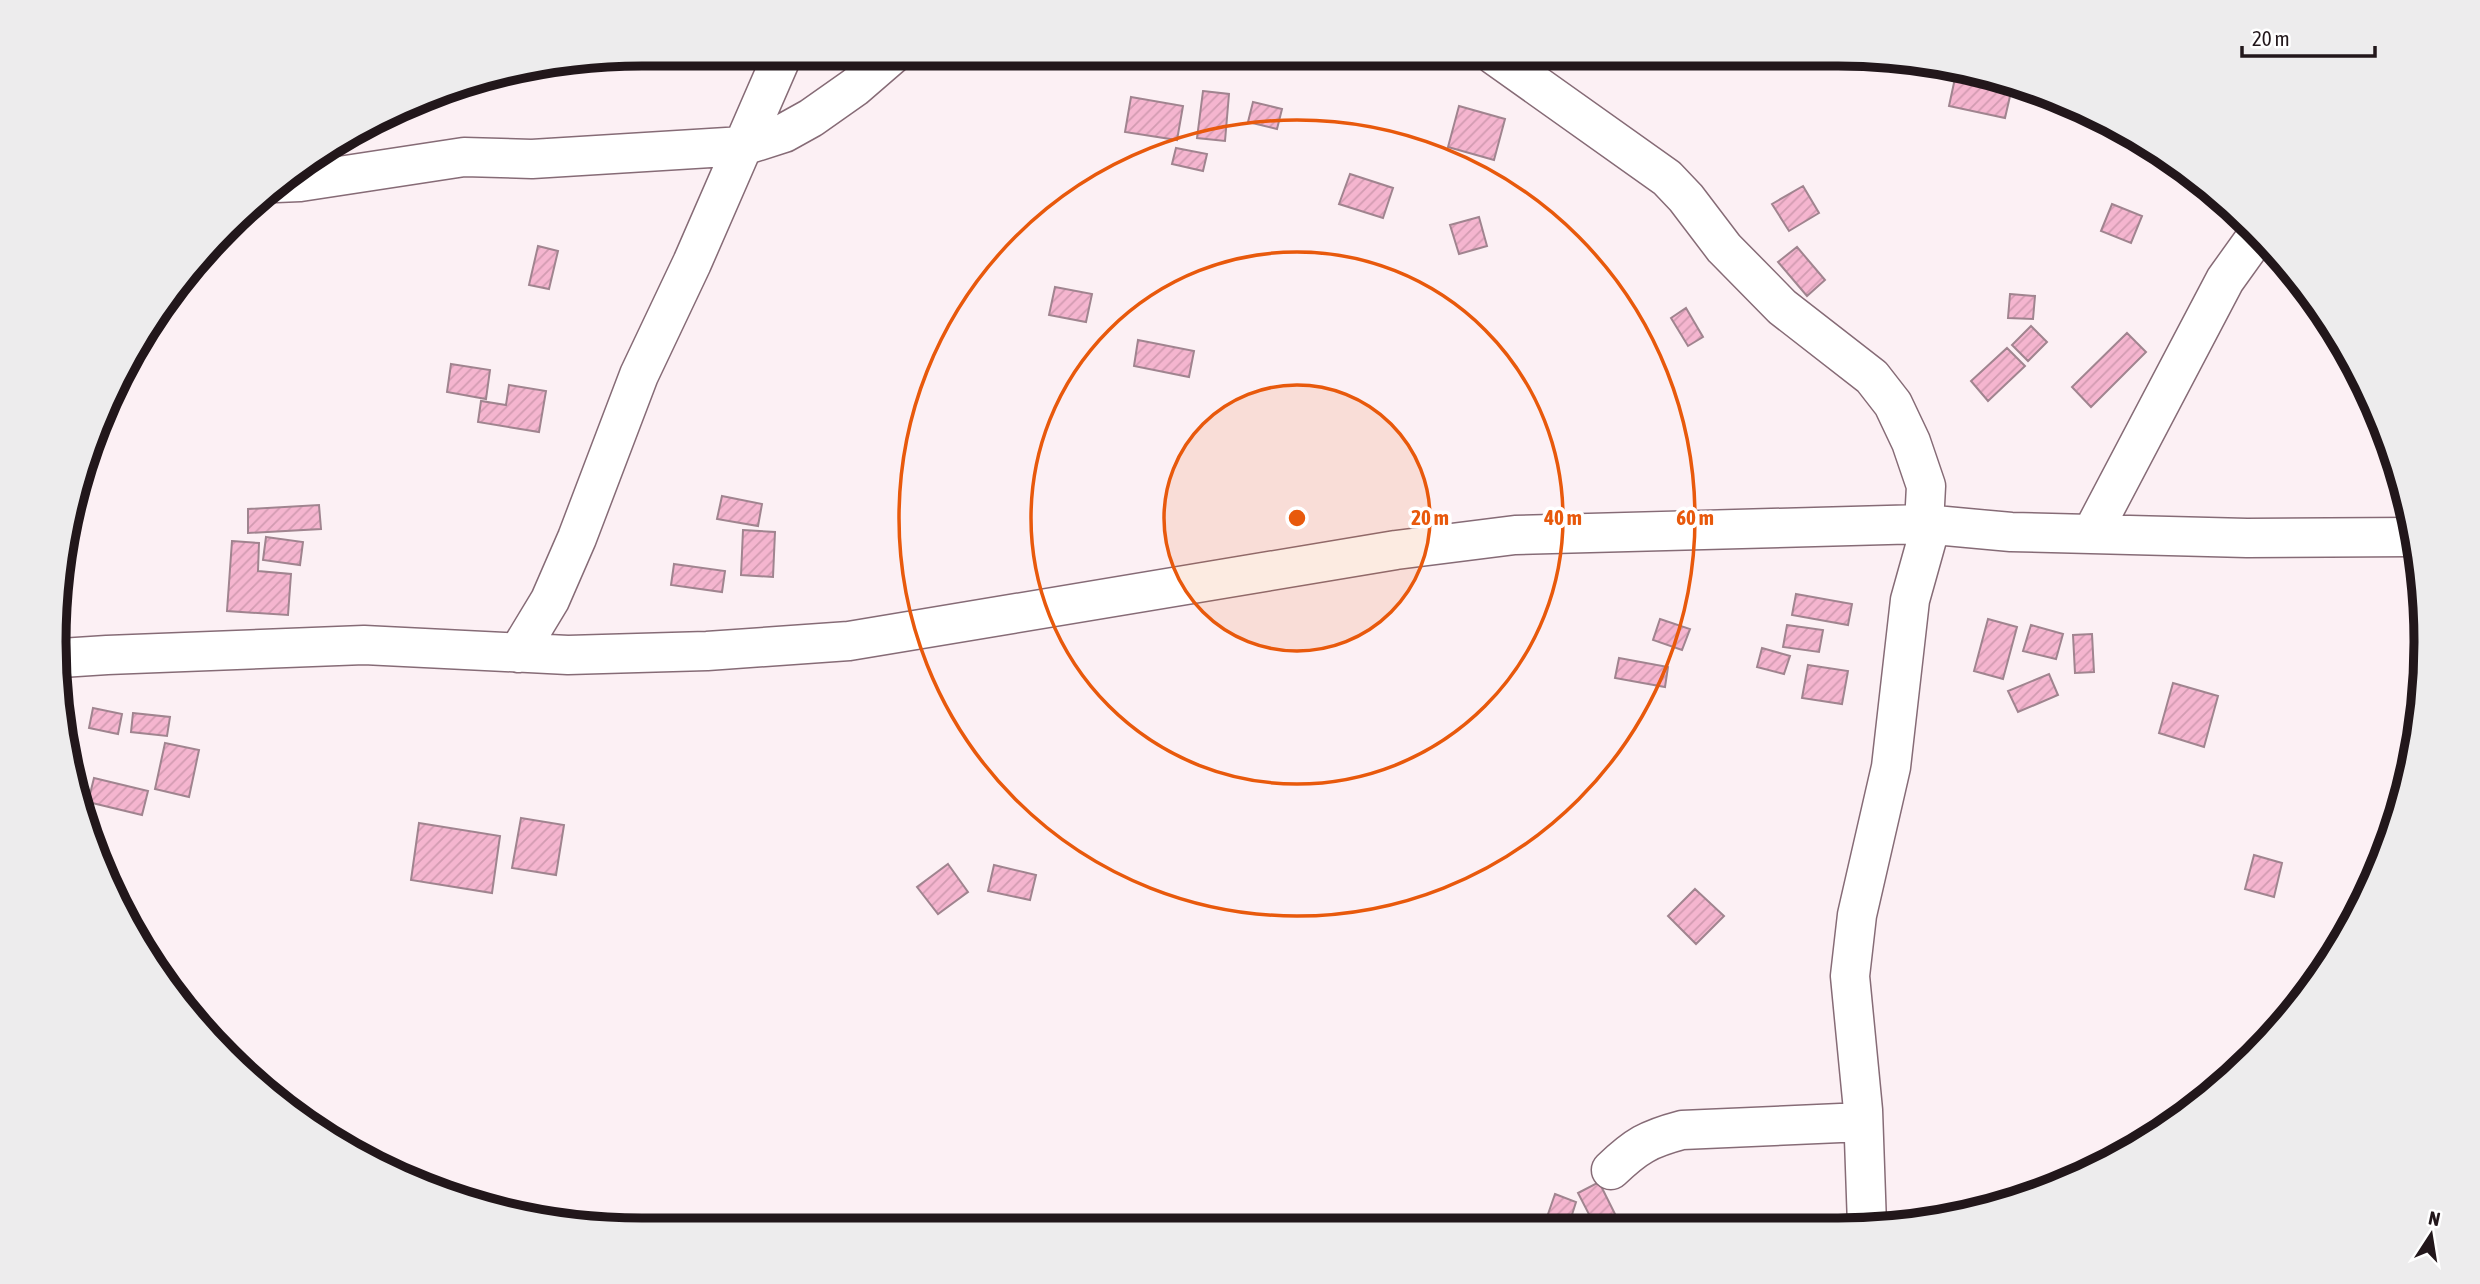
<svg xmlns="http://www.w3.org/2000/svg" width="2480" height="1284" font-family="'Asap Condensed',sans-serif">
  <style>
    .building { fill: url(#building-hatch); stroke: #a0848f; stroke-width: 2 }
    .lines { fill: none; stroke-linecap: round; stroke-linejoin: round }
    .minor-casing { stroke: #866b76; stroke-width: 41 }
    .minor { stroke: #fff; stroke-width: 38 }
    .ring { fill: none; stroke: #e8590c; stroke-width: 3.5 }
    .rim { fill: none; stroke: #22171b; stroke-width: 9 }
    .centre { fill: #e8590c; stroke: #fff; stroke-width: 3.5 }
    .ring-label { font-size: 21px; text-anchor: middle; font-weight: bold; fill: #e8590c; stroke: #fff; stroke-width: 7; stroke-linejoin: round; paint-order: stroke }
  </style>
  <defs>
    <pattern id="building-hatch" width="6" height="6" patternUnits="userSpaceOnUse" patternTransform="scale(1.75)"><rect width="6" height="6" fill="#f5b5cf"/><path d="M-1 1l2-2M0 6l6-6M5 7l2-2" fill="none" stroke="#d29bb1"/></pattern>
  </defs>
  <rect width="100%" height="100%" fill="#fcf0f4"/>
  <path class="building" d="M 1957,69 L 1990,74 L 2013,83 L 2005,118 L 1949,106 Z
    M 1203,91 L 1229,94 L 1225,141 L 1197,138 Z
    M 1131,97 L 1183,106 L 1177,140 L 1125,132 Z
    M 1253,102 L 1282,109 L 1277,129 L 1248,122 Z
    M 1459,106 L 1505,119 L 1494,160 L 1448,147 Z
    M 1176,148 L 1207,154 L 1203,171 L 1172,164 Z
    M 1350,174 L 1393,188 L 1383,218 L 1339,204 Z
    M 1803,186 L 1819,213 L 1789,231 L 1772,204 Z
    M 2112,204 L 2142,216 L 2131,243 L 2101,231 Z
    M 1479,217 L 1487,246 L 1459,254 L 1450,225 Z
    M 538,246 L 558,251 L 549,289 L 529,285 Z
    M 1797,247 L 1825,280 L 1807,296 L 1778,262 Z
    M 1055,287 L 1092,294 L 1086,322 L 1049,315 Z
    M 2010,294 L 2035,296 L 2033,319 L 2008,318 Z
    M 1686,308 L 1703,337 L 1688,346 L 1671,318 Z
    M 2031,326 L 2047,342 L 2028,361 L 2012,345 Z
    M 2127,333 L 2146,352 L 2091,407 L 2072,387 Z
    M 1138,340 L 1194,351 L 1189,377 L 1134,366 Z
    M 2007,348 L 2025,366 L 1988,401 L 1971,381 Z
    M 451,364 L 490,370 L 486,399 L 447,392 Z
    M 509,385 L 546,391 L 539,432 L 478,422 L 481,401 L 506,405 Z
    M 722,496 L 762,504 L 758,526 L 717,519 Z
    M 75,503 L 79,504 L 68,533 L 65,532 L 66,527 Z
    M 319,505 L 321,529 L 248,533 L 248,509 Z
    M 743,530 L 775,532 L 773,577 L 741,575 Z
    M 266,537 L 303,542 L 300,565 L 263,560 Z
    M 232,541 L 259,543 L 258,571 L 291,574 L 288,615 L 227,611 Z
    M 674,564 L 725,571 L 722,592 L 671,585 Z
    M 1796,594 L 1852,604 L 1848,625 L 1792,615 Z
    M 1660,619 L 1690,629 L 1682,650 L 1653,640 Z
    M 1988,619 L 2017,627 L 2003,679 L 1974,671 Z
    M 1787,625 L 1823,630 L 1819,652 L 1783,647 Z
    M 2031,625 L 2063,634 L 2056,659 L 2023,651 Z
    M 2092,634 L 2094,672 L 2075,673 L 2073,635 Z
    M 1762,648 L 1790,656 L 1784,674 L 1757,667 Z
    M 1619,658 L 1668,667 L 1665,687 L 1615,678 Z
    M 1808,665 L 1848,671 L 1842,704 L 1802,698 Z
    M 2049,674 L 2058,695 L 2018,712 L 2008,691 Z
    M 2173,683 L 2218,696 L 2204,747 L 2159,733 Z
    M 93,708 L 122,714 L 118,734 L 89,728 Z
    M 133,713 L 170,717 L 167,736 L 131,732 Z
    M 165,743 L 199,750 L 189,797 L 155,789 Z
    M 94,778 L 148,791 L 142,815 L 88,802 Z
    M 521,818 L 564,825 L 556,875 L 512,868 Z
    M 419,823 L 500,836 L 492,893 L 411,880 Z
    M 2254,855 L 2282,863 L 2274,897 L 2245,889 Z
    M 948,864 L 968,892 L 938,914 L 917,887 Z
    M 994,865 L 1036,875 L 1030,900 L 988,891 Z
    M 1695,889 L 1724,916 L 1696,944 L 1668,916 Z
    M 1599,1182 L 1616,1216 L 1595,1226 L 1578,1193 Z
    M 1555,1194 L 1576,1202 L 1569,1224 L 1547,1217 Z"/>
  <g class="lines">
    <g class="minor-casing">
      <path id="minor" d="M 1494,55 L 1667,178 L 1686,198 L 1724,248 L 1782,307 L 1872,377 L 1893,404 L 1911,442 L 1926,486 L 1924,524
        M 276,183 L 300,182 L 464,157 L 532,159 L 743,146 L 784,133 L 811,118 L 855,87 L 892,55
        M 2092,533 L 2225,280 L 2258,234
        M 518,653 L 550,600 L 577,538 L 639,375 L 692,263 L 783,54
        M 61,658 L 107,655 L 364,645 L 568,655 L 707,651 L 849,641 L 1396,550 L 1515,535 L 1924,524 L 2011,532 L 2247,538 L 2414,537
        M 1611,1170 C 1636,1146 1648,1139 1682,1130 L 1863,1122
        M 1867,1225 L 1863,1110 L 1850,976 L 1857,915 L 1891,767 L 1910,600 L 1931,525"/>
    </g>
    <use href="#minor" class="minor"/>
  </g>
  <circle cx="1297" cy="518" r="133" fill="#e8590c" fill-opacity=".12"/>
  <g class="ring">
    <circle cx="1297" cy="518" r="133"/>
    <circle cx="1297" cy="518" r="266"/>
    <circle cx="1297" cy="518" r="398"/>
  </g>
  <path d="M0 0H2480V1284H0ZM642 66H1838A576 576 0 0 1 2414 642V642A576 576 0 0 1 1838 1218H642A576 576 0 0 1 66 642V642A576 576 0 0 1 642 66Z" fill="#edeced" fill-rule="evenodd"/>
  <path class="rim" d="M642 66H1838A576 576 0 0 1 2414 642V642A576 576 0 0 1 1838 1218H642A576 576 0 0 1 66 642V642A576 576 0 0 1 642 66Z"/>
  <circle cx="1297" cy="518" r="10" class="centre"/>
  <g class="ring-label">
    <text x="1430" y="525">20 m</text>
    <text x="1563" y="525">40 m</text>
    <text x="1695" y="525">60 m</text>
  </g>
  <g transform="translate(2431 1235) rotate(12)" stroke="#ffffff" stroke-width="5" paint-order="stroke">
  <path d="M0-5L12 26L0 18L-12 26Z" fill="#22171b"/>
  <text y="-10" font-size="19" font-weight="bold" text-anchor="middle" fill="#22171b">N</text>
  </g>
  <path d="M2242 46v10h133v-10" fill="none" stroke="#22171b" stroke-width="3.5"/>
  <text x="2252" y="46" font-size="21" fill="#22171b" stroke="#ffffff" stroke-width="5" paint-order="stroke">20 m</text>
</svg>
